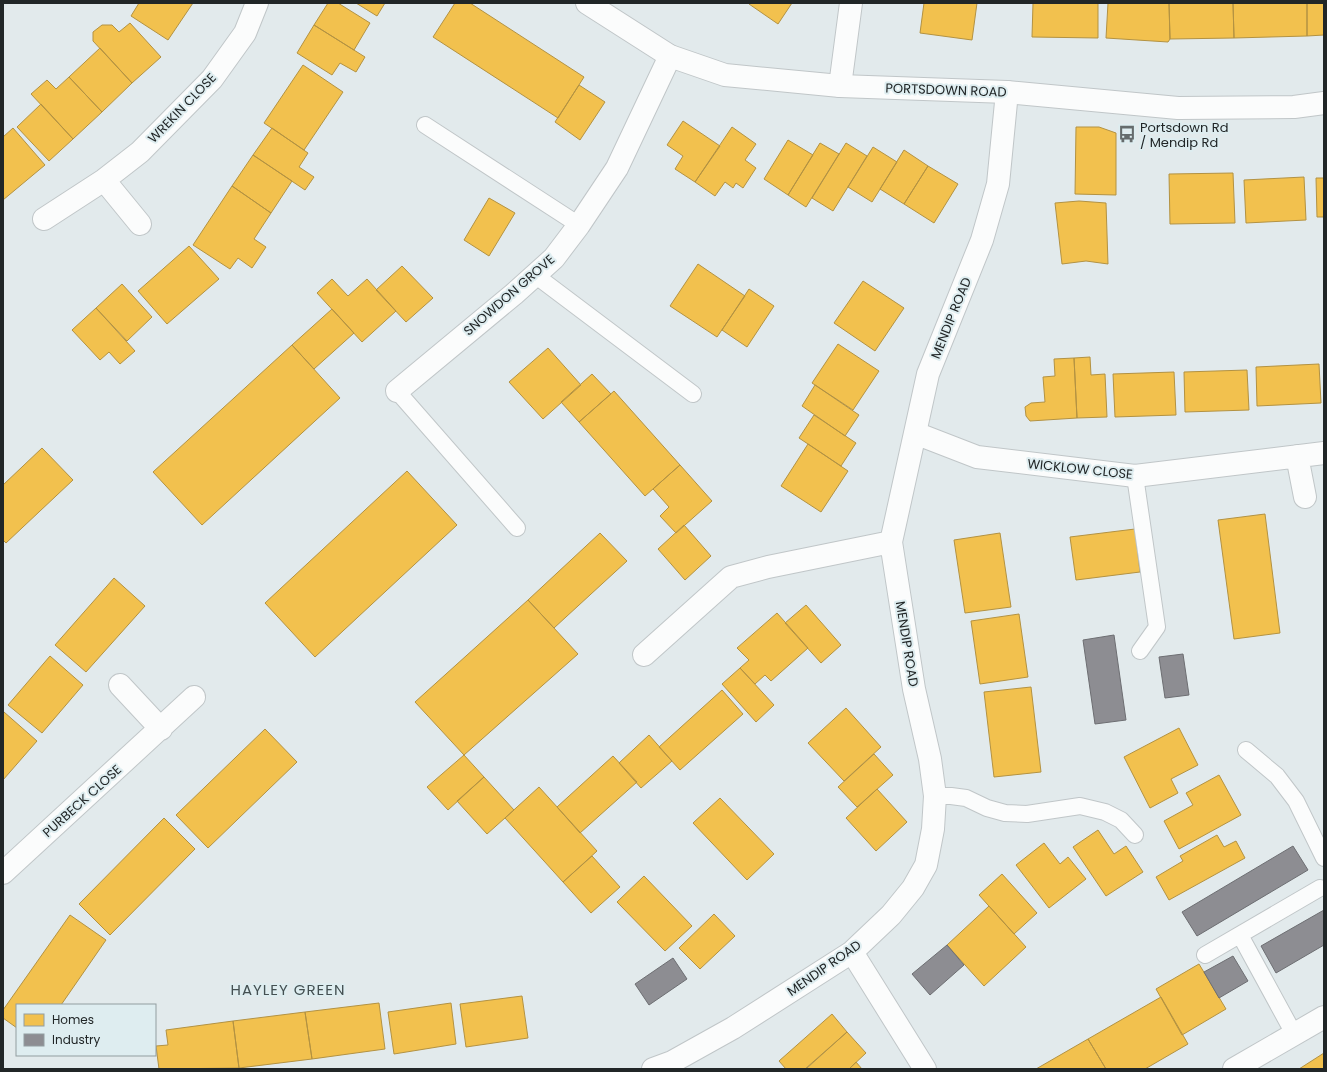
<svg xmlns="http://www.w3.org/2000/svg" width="1327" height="1072" font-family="Poppins,sans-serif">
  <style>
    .homes { fill: #f2c14e; stroke: #b39242 }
    .industry { fill: #8d8d92; stroke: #6d6e72 }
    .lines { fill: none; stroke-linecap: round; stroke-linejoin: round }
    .service-casing { stroke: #c0c6c8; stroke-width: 18 }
    .minor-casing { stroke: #c0c6c8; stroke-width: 24 }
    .tertiary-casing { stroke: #c0c6c8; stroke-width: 24 }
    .service { stroke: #fbfcfc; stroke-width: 16 }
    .minor { stroke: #fbfcfc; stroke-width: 22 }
    .tertiary { stroke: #fbfcfc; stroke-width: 22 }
    .labels { text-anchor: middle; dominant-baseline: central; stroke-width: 4; stroke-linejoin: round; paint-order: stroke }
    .street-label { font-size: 13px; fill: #212627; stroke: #deedf0 }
    .poi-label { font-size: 13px; fill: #212627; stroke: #deedf0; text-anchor: start }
    .quarter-label { font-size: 15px; letter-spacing: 1px; fill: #445052; stroke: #deedf0 }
  </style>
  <rect width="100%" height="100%" fill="#e2eaec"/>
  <path class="homes" d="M 139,3 L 193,3 L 168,40 L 131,16 Z
    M 328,3 L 338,3 L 370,23 L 354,50 L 314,25 Z
    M 356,3 L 385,3 L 377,16 Z
    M 455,3 L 470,3 L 584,77 L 558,118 L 433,37 Z
    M 750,3 L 792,3 L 778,24 L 749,4 Z
    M 924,3 L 977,3 L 972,40 L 920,33 Z
    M 1033,3 L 1098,3 L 1098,38 L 1032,37 Z
    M 1108,3 L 1169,3 L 1170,39 L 1168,42 L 1106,38 Z
    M 1169,3 L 1233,3 L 1234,38 L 1170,39 Z
    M 1233,3 L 1307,3 L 1307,36 L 1234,38 Z
    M 1307,3 L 1324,3 L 1324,35 L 1307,36 Z
    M 130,23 L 161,57 L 132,83 L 93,41 L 93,32 L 102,25 L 112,25 L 119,32 Z
    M 314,25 L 365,57 L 356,72 L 340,63 L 332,75 L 297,53 Z
    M 100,48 L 132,83 L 102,112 L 69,77 Z
    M 303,65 L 343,92 L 304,150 L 264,123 Z
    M 69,77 L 102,112 L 73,139 L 31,94 L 47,80 L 56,89 Z
    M 579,85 L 605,102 L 580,140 L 555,122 Z
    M 41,104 L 73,139 L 49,161 L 17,127 Z
    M 683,121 L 720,146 L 695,182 L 675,169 L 683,156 L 667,145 Z
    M 732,127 L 756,144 L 745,160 L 756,168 L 743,188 L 736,183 L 733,188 L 725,182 L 715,196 L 695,182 Z
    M 1076,127 L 1099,127 L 1116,133 L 1116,195 L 1075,194 Z
    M 13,128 L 45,165 L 3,200 L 3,137 Z
    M 272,128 L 308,153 L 299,167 L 314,177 L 305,190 L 253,155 Z
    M 788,140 L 813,155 L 788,195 L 764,179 Z
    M 820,143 L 839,154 L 806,207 L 788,195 Z
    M 846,143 L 867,156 L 833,211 L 812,198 Z
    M 873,147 L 897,162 L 872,202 L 848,187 Z
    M 904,150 L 928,166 L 904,204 L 880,189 Z
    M 253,155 L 292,181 L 271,213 L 232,186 Z
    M 928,166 L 958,184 L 934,223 L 904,204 Z
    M 1233,173 L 1235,223 L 1170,224 L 1169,174 Z
    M 1304,177 L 1306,220 L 1246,223 L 1244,180 Z
    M 1316,178 L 1324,178 L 1324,217 L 1317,217 Z
    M 232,186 L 271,213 L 254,239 L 266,247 L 252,268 L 238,258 L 230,269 L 193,245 Z
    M 489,198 L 515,213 L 489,256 L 464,240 Z
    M 1079,201 L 1106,203 L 1108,264 L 1086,261 L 1062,264 L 1055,203 Z
    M 189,246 L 219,279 L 167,324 L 138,291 Z
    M 698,264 L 745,296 L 717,337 L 670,306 Z
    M 402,266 L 433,298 L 406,322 L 376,290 Z
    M 332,279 L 348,296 L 367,279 L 396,311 L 362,342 L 317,293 Z
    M 863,281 L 904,308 L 875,351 L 834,323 Z
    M 122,284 L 152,317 L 127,341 L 96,308 Z
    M 749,289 L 774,306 L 747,347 L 722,330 Z
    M 96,308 L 135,351 L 120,364 L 109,352 L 100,360 L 72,330 Z
    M 332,309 L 354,333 L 314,369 L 292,345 Z
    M 838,344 L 879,371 L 853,410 L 812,383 Z
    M 292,345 L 340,398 L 202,525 L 153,472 Z
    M 548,348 L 581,385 L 543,419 L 509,382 Z
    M 1090,357 L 1091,375 L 1105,374 L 1107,417 L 1077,418 L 1074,358 Z
    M 1074,358 L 1077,418 L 1030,421 L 1026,416 L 1025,407 L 1031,403 L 1045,402 L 1043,377 L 1055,376 L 1054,359 Z
    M 1319,364 L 1321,403 L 1257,406 L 1256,367 Z
    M 1247,370 L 1249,410 L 1185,412 L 1184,372 Z
    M 1174,372 L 1176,415 L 1115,417 L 1113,374 Z
    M 592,374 L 611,394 L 579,422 L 561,402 Z
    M 815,385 L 859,415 L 845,436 L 802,406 Z
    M 614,391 L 680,465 L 645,496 L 579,422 Z
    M 814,415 L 856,443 L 841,466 L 799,438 Z
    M 808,444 L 848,471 L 821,512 L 781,486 Z
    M 42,448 L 73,480 L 6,543 L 3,540 L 3,485 Z
    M 680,465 L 712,501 L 676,533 L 660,516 L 669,507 L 653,489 Z
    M 407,471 L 457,525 L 315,657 L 265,603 Z
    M 1265,514 L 1280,633 L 1234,639 L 1218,520 Z
    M 684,525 L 711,556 L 685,580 L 658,549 Z
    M 1135,529 L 1140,572 L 1076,580 L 1070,537 Z
    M 600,533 L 627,561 L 554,628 L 528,600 Z
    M 1000,533 L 1011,607 L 965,613 L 954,540 Z
    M 114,578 L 145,606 L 86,672 L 55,645 Z
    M 528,600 L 578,654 L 464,755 L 415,702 Z
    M 806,605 L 841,645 L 821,663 L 785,623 Z
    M 777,613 L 808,648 L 771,681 L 765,675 L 755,684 L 740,668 L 749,660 L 737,648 Z
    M 1019,614 L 1028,677 L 980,684 L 971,621 Z
    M 50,656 L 83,685 L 42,733 L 8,705 Z
    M 740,668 L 774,705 L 756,722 L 722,684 Z
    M 1031,687 L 1041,772 L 994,777 L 984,692 Z
    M 722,690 L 743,714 L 680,770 L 659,747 Z
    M 846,708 L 881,747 L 844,781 L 808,743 Z
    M 4,712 L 37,741 L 3,780 L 3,714 Z
    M 1179,728 L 1198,765 L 1171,779 L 1178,793 L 1150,808 L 1124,757 Z
    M 265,729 L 297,762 L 208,848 L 176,815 Z
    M 649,735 L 672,761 L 641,788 L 619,763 Z
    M 874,754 L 893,775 L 857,807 L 838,787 Z
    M 464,755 L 484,777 L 448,810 L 427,787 Z
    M 613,756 L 637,782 L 580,833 L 557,807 Z
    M 1219,775 L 1241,815 L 1179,849 L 1164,821 L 1193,805 L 1186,793 Z
    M 484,777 L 514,810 L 487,834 L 457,801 Z
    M 539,787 L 597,851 L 563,882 L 505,818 Z
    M 877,789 L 907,822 L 876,851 L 846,818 Z
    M 720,798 L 774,854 L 747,880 L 693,823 Z
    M 164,818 L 195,849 L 110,935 L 79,904 Z
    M 1098,830 L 1114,854 L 1126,846 L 1143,872 L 1106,896 L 1073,847 Z
    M 1217,835 L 1224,847 L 1236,841 L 1245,858 L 1169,900 L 1156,877 L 1183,861 L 1180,856 Z
    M 1044,843 L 1060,864 L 1068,857 L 1086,879 L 1049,908 L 1016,865 Z
    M 592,856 L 620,887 L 591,913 L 563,882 Z
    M 1002,874 L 1037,913 L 1014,934 L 979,895 Z
    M 644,876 L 692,926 L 665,951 L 617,902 Z
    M 989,906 L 1026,947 L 984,986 L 947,945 Z
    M 714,914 L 735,936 L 700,969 L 679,948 Z
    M 70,915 L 106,940 L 61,1005 L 17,1005 L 17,1028 L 3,1018 L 3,1010 Z
    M 1199,964 L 1226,1009 L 1182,1035 L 1156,989 Z
    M 522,996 L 528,1038 L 466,1047 L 460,1004 Z
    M 1161,997 L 1188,1044 L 1145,1069 L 1106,1069 L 1088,1039 Z
    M 379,1003 L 385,1049 L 312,1059 L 305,1012 Z
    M 451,1003 L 456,1044 L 394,1054 L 388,1012 Z
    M 305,1012 L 312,1059 L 239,1068 L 233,1021 Z
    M 832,1014 L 847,1032 L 805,1069 L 786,1069 L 779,1061 Z
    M 233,1021 L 239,1068 L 159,1069 L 156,1046 L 168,1045 L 166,1030 Z
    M 847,1032 L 866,1053 L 849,1069 L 808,1069 L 807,1068 Z
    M 1088,1039 L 1106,1069 L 1036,1069 Z
    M 1324,1053 L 1324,1069 L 1299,1069 Z
    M 856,1062 L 862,1069 L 849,1069 Z"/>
  <path class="industry" d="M 1114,635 L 1126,720 L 1095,724 L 1083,640 Z
    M 1183,654 L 1189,695 L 1165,698 L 1159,657 Z
    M 1293,846 L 1308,870 L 1197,936 L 1182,912 Z
    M 1324,910 L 1324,945 L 1276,973 L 1261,946 Z
    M 947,945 L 964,965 L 930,995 L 912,974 Z
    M 1233,956 L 1248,981 L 1219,998 L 1204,972 Z
    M 673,958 L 687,979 L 649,1005 L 635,984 Z"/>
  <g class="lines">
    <g class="service-casing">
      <path id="service" d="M 425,125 L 579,225
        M 535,275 L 693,394
        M 397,391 L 517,528
        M 1135,476 L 1157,627 L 1140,651
        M 1246,750 L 1277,776 L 1296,801 L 1324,858
        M 935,796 L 951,796 L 966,798 L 987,808 L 1005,813 L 1027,814 L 1080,806 L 1105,812 L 1121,820 L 1135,835
        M 1240,935 L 1294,1034
        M 1205,955 L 1320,888"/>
    </g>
    <g class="minor-casing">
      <path id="minor" d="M 840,86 L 851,3
        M 104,180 L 140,224
        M 44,219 L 104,180 L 140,152 L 212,79 L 245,33 L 257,3
        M 397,391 L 514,294 L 554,258 L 579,225 L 617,168 L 670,56
        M 915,433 L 977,457 L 1135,476 L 1324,453
        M 1297,456 L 1305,497
        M 644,655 L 731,577 L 768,567 L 891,542
        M 120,685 L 161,729
        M 3,873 L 194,697
        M 852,952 L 925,1069
        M 653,1069 L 672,1062 L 733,1028 L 852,952 L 891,915 L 913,888 L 926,865 L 933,829 L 935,796 L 930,759 L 914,689 L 891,542 L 928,374 L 982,240 L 998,184 L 1007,92
        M 1234,1069 L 1324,1017"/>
    </g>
    <g class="tertiary-casing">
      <path id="tertiary" d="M 587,3 L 670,56 L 725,75 L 840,86 L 1007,92 L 1178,108 L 1294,107 L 1324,103"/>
    </g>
    <use href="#service" class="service"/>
    <use href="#minor" class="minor"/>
    <use href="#tertiary" class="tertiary"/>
  </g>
  <defs>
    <g id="bus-bare" transform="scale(1.38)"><path d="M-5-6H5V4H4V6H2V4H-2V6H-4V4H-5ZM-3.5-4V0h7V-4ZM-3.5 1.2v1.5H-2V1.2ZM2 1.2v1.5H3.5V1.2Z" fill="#656b6c" stroke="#deedf0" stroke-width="2.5" paint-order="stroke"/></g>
  </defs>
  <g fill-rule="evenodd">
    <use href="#bus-bare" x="1127" y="134"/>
  </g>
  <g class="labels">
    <g class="street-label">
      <text transform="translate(946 90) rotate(2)">PORTSDOWN ROAD</text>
      <text transform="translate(182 108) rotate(-46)">WREKIN CLOSE</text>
      <text transform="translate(509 295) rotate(-41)">SNOWDON GROVE</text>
      <text transform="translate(951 318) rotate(-68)">MENDIP ROAD</text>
      <text transform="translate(1080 469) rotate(6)">WICKLOW CLOSE</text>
      <text transform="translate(907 644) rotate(81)">MENDIP ROAD</text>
      <text transform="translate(82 801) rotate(-42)">PURBECK CLOSE</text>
      <text transform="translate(824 968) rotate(-35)">MENDIP ROAD</text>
    </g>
    <g class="poi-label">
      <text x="1140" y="127">Portsdown Rd<tspan x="1140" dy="15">/ Mendip Rd</tspan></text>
    </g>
    <g class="quarter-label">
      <text x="288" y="989">HAYLEY GREEN</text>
    </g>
  </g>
  <rect width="1327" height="1072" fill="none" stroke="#212627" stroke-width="8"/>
  <rect x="16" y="1004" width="140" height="52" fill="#deedf0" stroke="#929da0"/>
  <rect x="24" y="1014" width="20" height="12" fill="#f2c14e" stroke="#929da0"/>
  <text x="52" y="1024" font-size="12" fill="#212627">Homes</text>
  <rect x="24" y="1034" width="20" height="12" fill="#8d8d92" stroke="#929da0"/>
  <text x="52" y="1044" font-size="12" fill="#212627">Industry</text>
</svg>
